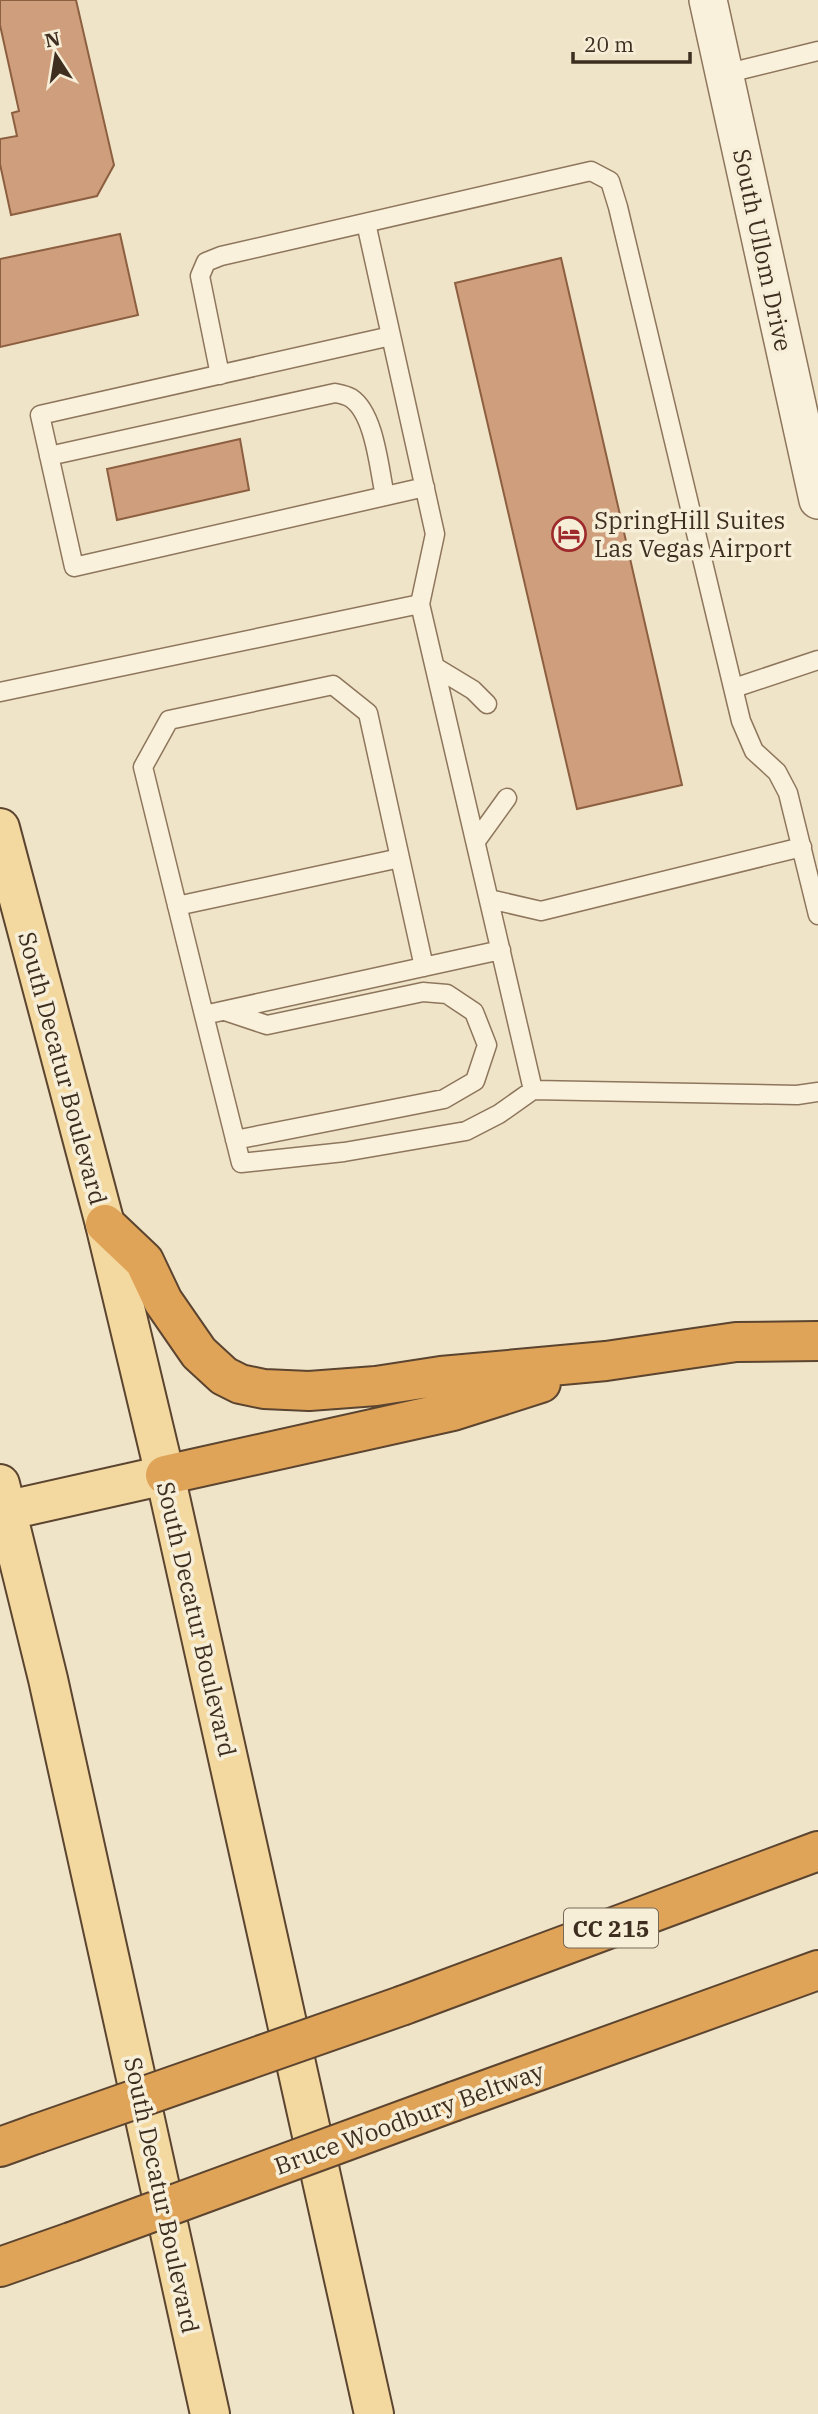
<svg xmlns="http://www.w3.org/2000/svg" width="818" height="2414" font-family="'IBM Plex Serif',serif">
  <style>
    .building { fill: #cf9f7d; stroke: #8d5f41; stroke-width: 2 }
    .lines { fill: none; stroke-linecap: round; stroke-linejoin: round }
    .service-casing { stroke: #8d765c; stroke-width: 21 }
    .minor-casing { stroke: #8d765c; stroke-width: 40 }
    .primary-casing { stroke: #5b4430; stroke-width: 42 }
    .motorway-casing { stroke: #5b4430; stroke-width: 42 }
    .service { stroke: #faf1dc; stroke-width: 18 }
    .minor { stroke: #faf1dc; stroke-width: 37 }
    .primary { stroke: #f3d9a0; stroke-width: 38 }
    .motorway { stroke: #e0a458; stroke-width: 38 }
    .motorway-bridge-casing { stroke: #5b4430; stroke-width: 42; stroke-linecap: butt }
    .motorway-bridge { stroke: #e0a458; stroke-width: 38 }
    .labels { text-anchor: middle; dominant-baseline: central; stroke-width: 7; stroke-linejoin: round; paint-order: stroke }
    .shield { fill: #f7eed8; stroke: #756857; stroke-width: 2 }
    .shield-label { font-size: 23px; font-weight: bold; fill: #3d2e20 }
    .street-label { font-size: 24px; fill: #3d2e20; stroke: #f7eed8 }
    .poi-label { font-size: 24px; fill: #3d2e20; stroke: #f7eed8; text-anchor: start }
  </style>
  <rect width="100%" height="100%" fill="#f0e4c8"/>
  <path class="building" d="M 0,0 L 76,0 L 114,165 L 97,196 L 11,215 L 0,164 L 0,139 L 17,136 L 12,113 L 19,111 L 0,25 Z
    M 120,234 L 138,315 L 0,347 L 0,259 Z
    M 561,258 L 682,785 L 577,809 L 455,283 Z
    M 240,439 L 249,490 L 117,520 L 107,469 Z"/>
  <g class="lines">
    <g class="service-casing">
      <path id="service" d="M 724,74 L 818,51
        M 391,336 L 40,415 L 74,567 L 425,487
        M 220,375 L 200,276 L 206,262 L 221,256 L 591,171 L 610,181 L 618,207 L 741,721 L 754,751 L 777,772 L 788,793 L 818,915
        M 49,456 L 335,393 C 340,394 346,395 351,398 C 375,414 379,469 385,496
        M 420,604 L 533,1090 L 797,1095 L 818,1092
        M 435,667 L 473,690 L 487,704
        M 734,688 L 818,660
        M 0,692 L 420,604 L 435,534 L 366,223
        M 476,841 L 507,798
        M 489,899 L 541,911 L 802,847
        M 177,906 L 400,858
        M 424,967 L 368,713 L 333,685 L 169,720 L 143,767 L 204,1015 L 501,950
        M 225,1011 L 267,1025 L 423,992 L 447,994 L 474,1012 L 487,1045 L 475,1081 L 444,1099 L 235,1140
        M 204,1015 L 241,1163 L 344,1152 L 466,1131 L 499,1114 L 533,1090"/>
    </g>
    <g class="minor-casing">
      <path id="minor" d="M 708,0 L 818,500"/>
    </g>
    <g class="primary-casing">
      <path id="primary" d="M 0,828 L 105,1224 L 165,1475 L 374,2414
        M 0,1484 L 48,1679 L 210,2414
        M 0,1512 L 165,1475"/>
    </g>
    <g class="motorway-casing">
      <path id="motorway" d="M 105,1224 L 144,1261 L 163,1301 L 199,1353 L 224,1376 L 240,1384 L 264,1389 L 309,1391 L 376,1386 L 441,1376 L 606,1361 L 736,1342 L 818,1341
        M 165,1475 L 453,1411 L 541,1383
        M 404,2005 L 818,1851
        M 455,2101 L 818,1970
        M 0,2147 L 36,2134
        M 0,2267 L 71,2242"/>
    </g>
    <use href="#service" class="service"/>
    <use href="#minor" class="minor"/>
    <use href="#primary" class="primary"/>
    <use href="#motorway" class="motorway"/>
    <g class="motorway-bridge-casing">
      <path id="motorway-bridge" d="M 36,2134 L 404,2005
        M 71,2242 L 455,2101"/>
    </g>
    <use href="#motorway-bridge" class="motorway-bridge"/>
  </g>
  <defs>
    <g id="hotel-ring" transform="scale(1.75)"><circle r="9.5" fill="#f7eed8" stroke="#9e2a2b" stroke-width="1.5"/><path d="M-6-4.5h1.5V1H6V5H4.5V3h-9V5H-6ZM-4 0a1.8 1.8 0 1 1 3.6 0ZM.5 0V-2.5h3Q6-2.5 6 0Z" fill="#9e2a2b"/></g>
  </defs>
  <g fill-rule="evenodd">
    <use href="#hotel-ring" x="569" y="534"/>
  </g>
  <g class="labels">
    <rect class="shield" x="564" y="1908.5" width="94" height="39" rx="5"/>
    <g class="shield-label">
      <text x="611" y="1928">CC 215</text>
    </g>
    <g class="street-label">
      <text transform="translate(763 250) rotate(78)">South Ullom Drive</text>
      <text transform="translate(63 1068) rotate(75)">South Decatur Boulevard</text>
      <text transform="translate(197 1619) rotate(77)">South Decatur Boulevard</text>
      <text transform="translate(409 2118) rotate(-20)">Bruce Woodbury Beltway</text>
      <text transform="translate(162 2195) rotate(78)">South Decatur Boulevard</text>
    </g>
    <g class="poi-label">
      <text x="594" y="520">SpringHill Suites<tspan x="594" dy="28">Las Vegas Airport</tspan></text>
    </g>
  </g>
  <g transform="translate(56 56) rotate(348)" stroke="#f7eed8" stroke-width="5" paint-order="stroke">
  <path d="M0-5L12 26L0 18L-12 26Z" fill="#3d2e20"/>
  <text y="-10" font-size="19" font-weight="bold" text-anchor="middle" fill="#3d2e20">N</text>
  </g>
  <path d="M573 52v10h117v-10" fill="none" stroke="#3d2e20" stroke-width="3.5"/>
  <text x="584" y="52" font-size="21" fill="#3d2e20" stroke="#f7eed8" stroke-width="5" paint-order="stroke">20 m</text>
</svg>
